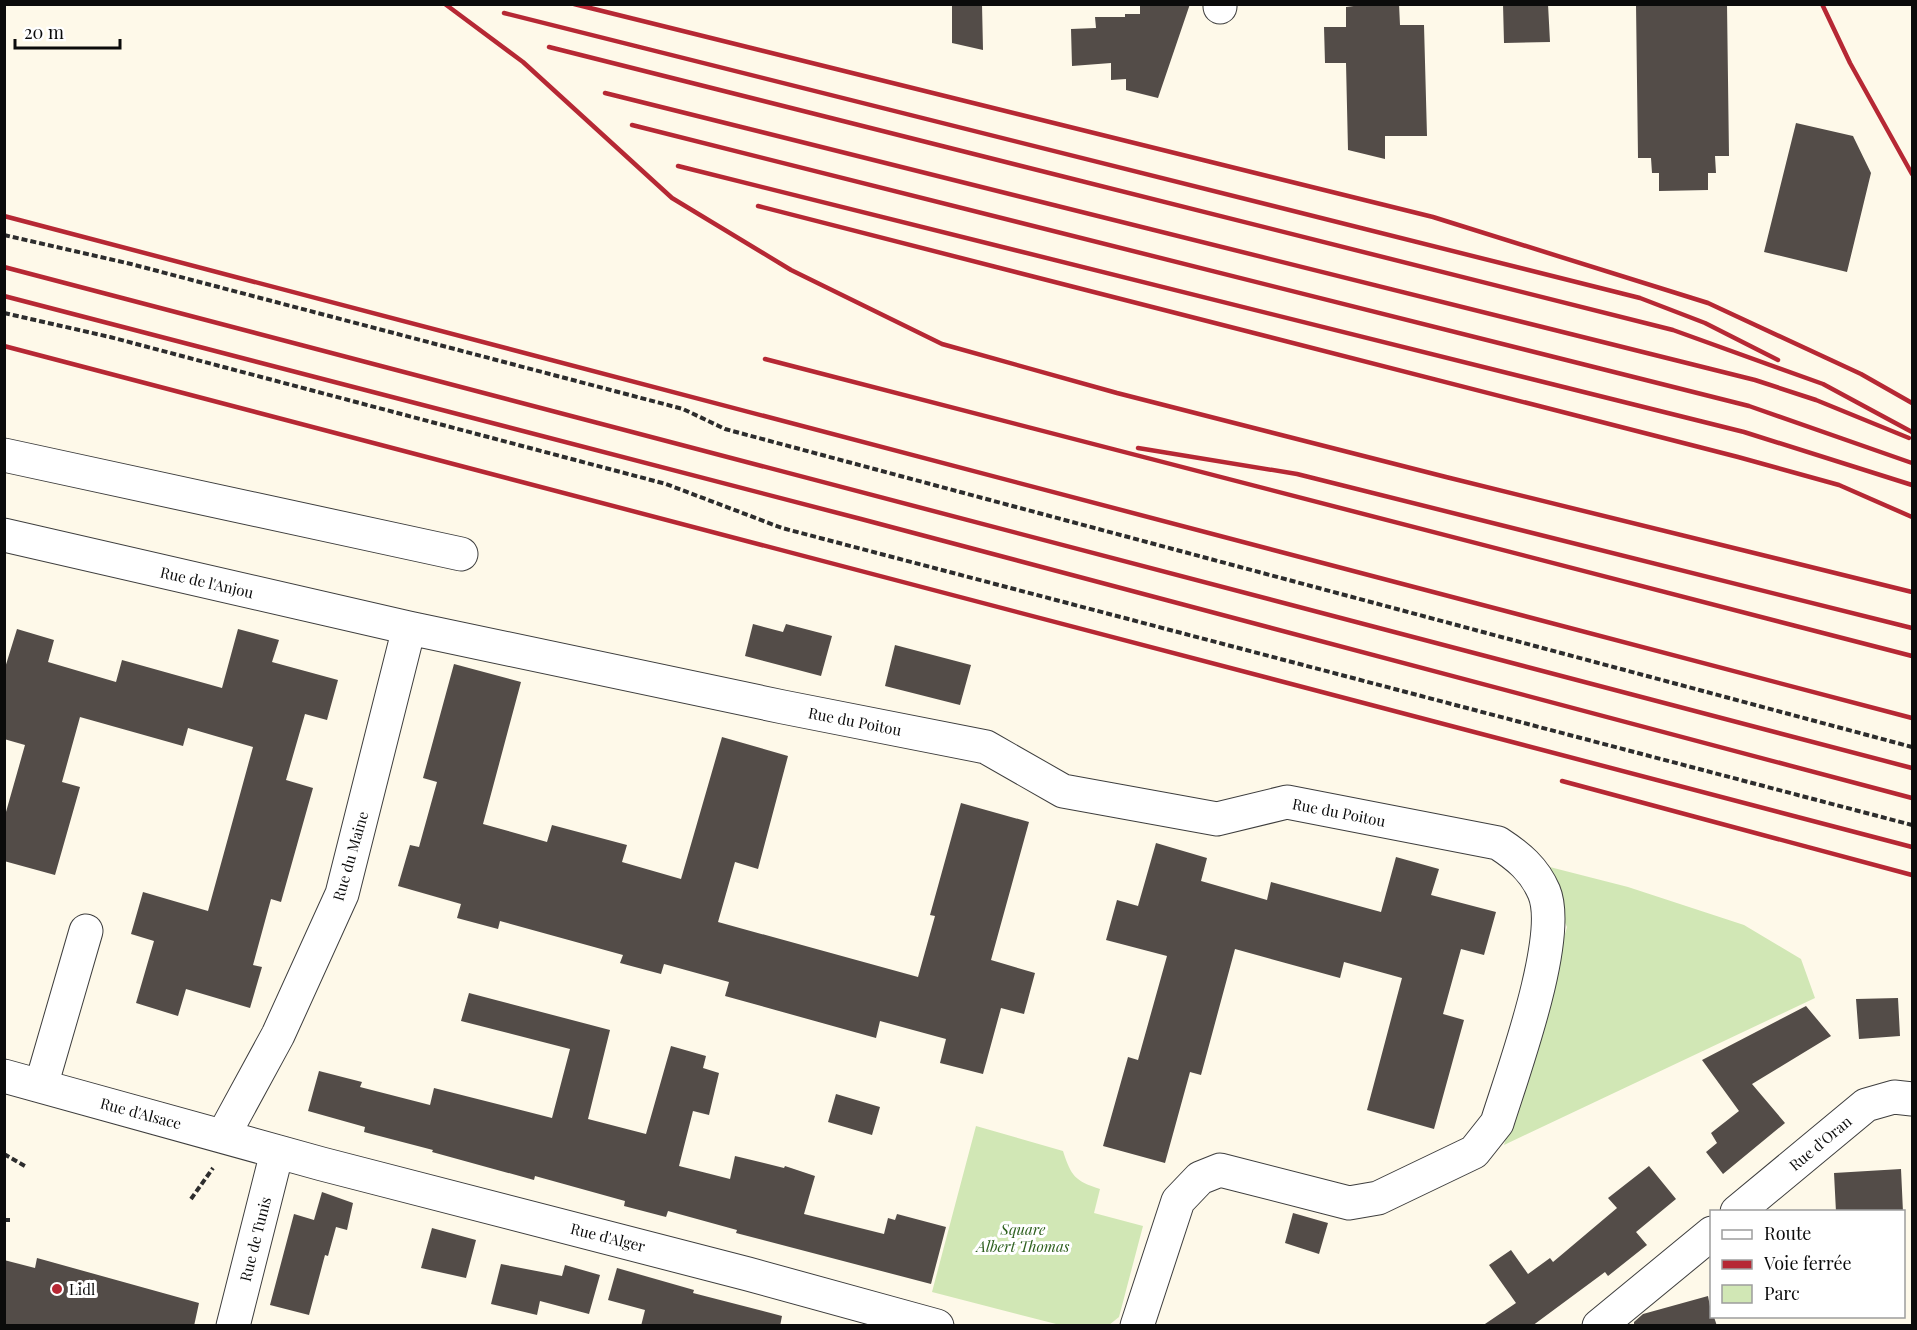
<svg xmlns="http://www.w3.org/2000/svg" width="1917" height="1330" font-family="'Playfair Display',serif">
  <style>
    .green { fill: #d1e7b5 }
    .building { fill: #534c48 }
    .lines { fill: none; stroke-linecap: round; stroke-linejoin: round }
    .minor-casing { stroke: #3e3e3e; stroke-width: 35 }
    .path { stroke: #2d2d2d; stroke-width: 4; stroke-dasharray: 6 3; stroke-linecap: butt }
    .minor { stroke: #fff; stroke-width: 33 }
    .rail { stroke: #b62834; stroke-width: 4.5 }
    .poi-dot { fill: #b62834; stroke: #fff; stroke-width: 2 }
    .labels { text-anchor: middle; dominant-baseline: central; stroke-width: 6; stroke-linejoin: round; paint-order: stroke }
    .street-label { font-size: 15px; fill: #0b0b0b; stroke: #fff }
    .park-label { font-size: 15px; font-style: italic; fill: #2e601e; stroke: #fff }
    .poi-label { font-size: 15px; fill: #0b0b0b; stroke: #fff; text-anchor: start }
  </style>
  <rect width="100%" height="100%" fill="#fef9e9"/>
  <path class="green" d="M 1538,864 L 1628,887 L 1744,925 L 1801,959 L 1815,998 L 1504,1145 L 1567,927 Z
    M 976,1126 L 1063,1151 C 1071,1176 1075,1181 1100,1189 L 1094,1213 L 1143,1226 L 1119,1317 L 1109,1325 L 1060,1325 L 932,1292 Z"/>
  <path class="building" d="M 952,4 L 982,4 L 983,50 L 952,43 Z
    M 1140,4 L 1190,4 L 1158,98 L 1126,90 L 1126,79 L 1111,80 L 1111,63 L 1072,66 L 1071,29 L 1096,28 L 1095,17 L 1125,17 L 1125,14 L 1140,14 Z
    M 1369,4 L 1399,4 L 1400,25 L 1424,25 L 1427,136 L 1385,136 L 1385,159 L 1348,150 L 1346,63 L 1325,63 L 1324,27 L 1346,27 L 1346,7 Z
    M 1503,4 L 1548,4 L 1550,42 L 1504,43 Z
    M 1636,4 L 1727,4 L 1729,156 L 1715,156 L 1716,173 L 1708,173 L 1708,190 L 1659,191 L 1659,173 L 1652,173 L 1651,158 L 1638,158 Z
    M 1796,123 L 1853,136 L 1871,173 L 1847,272 L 1764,252 Z
    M 753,624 L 783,632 L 786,624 L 832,636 L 821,676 L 745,656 Z
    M 17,629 L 54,640 L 48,662 L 116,682 L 122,660 L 222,688 L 238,629 L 279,640 L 272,662 L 338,680 L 327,720 L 305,714 L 286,780 L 313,788 L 281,902 L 271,899 L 253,965 L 262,967 L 250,1008 L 186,989 L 178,1016 L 136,1003 L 154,941 L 131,934 L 143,892 L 208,911 L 253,747 L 188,728 L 183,746 L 80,717 L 62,782 L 80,787 L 55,875 L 4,861 L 4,819 L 25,745 L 4,739 L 4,671 Z
    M 895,645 L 971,665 L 960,705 L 885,686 Z
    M 454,664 L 521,682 L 483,824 L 547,842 L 552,825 L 627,845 L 622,862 L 681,879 L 722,737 L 788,756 L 758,869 L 735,862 L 718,922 L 918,977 L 935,916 L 930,915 L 961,803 L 1029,822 L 991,960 L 1035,973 L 1024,1014 L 1001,1008 L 983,1074 L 940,1063 L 946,1039 L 880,1021 L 876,1038 L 725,996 L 729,982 L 664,964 L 661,974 L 620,963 L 623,955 L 500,921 L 498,929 L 457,918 L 461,904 L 398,886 L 410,845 L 419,847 L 437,782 L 423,778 Z
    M 1156,843 L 1207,858 L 1201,881 L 1267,900 L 1271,882 L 1381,912 L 1396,857 L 1439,869 L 1431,895 L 1496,912 L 1484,955 L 1461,949 L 1443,1014 L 1464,1020 L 1434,1129 L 1367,1110 L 1402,978 L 1344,962 L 1340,978 L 1235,949 L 1201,1075 L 1190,1072 L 1165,1163 L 1103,1146 L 1128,1057 L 1138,1060 L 1167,956 L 1106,940 L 1117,900 L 1138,906 Z
    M 469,993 L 610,1030 L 588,1119 L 646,1134 L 671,1046 L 706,1056 L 703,1068 L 719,1073 L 709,1115 L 693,1111 L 679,1166 L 730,1179 L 735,1156 L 784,1168 L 785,1166 L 815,1176 L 804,1214 L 884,1234 L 888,1218 L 895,1220 L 897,1214 L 946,1227 L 931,1284 L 736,1233 L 737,1230 L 668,1211 L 666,1217 L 624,1206 L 625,1201 L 535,1176 L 534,1180 L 432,1152 L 433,1150 L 364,1132 L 365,1127 L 308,1111 L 319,1071 L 362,1082 L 360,1087 L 430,1105 L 434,1088 L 552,1118 L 570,1049 L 461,1021 Z
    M 1898,998 L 1900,1036 L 1859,1039 L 1856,999 Z
    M 1806,1006 L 1831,1036 L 1752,1084 L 1785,1123 L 1723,1174 L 1706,1152 L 1717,1143 L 1711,1133 L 1739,1111 L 1702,1060 Z
    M 836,1094 L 880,1107 L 872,1135 L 828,1122 Z
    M 1649,1166 L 1676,1199 L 1636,1232 L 1647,1245 L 1608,1276 L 1605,1272 L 1532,1326 L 1482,1326 L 1516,1303 L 1489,1265 L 1511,1250 L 1528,1274 L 1550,1258 L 1553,1262 L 1617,1208 L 1608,1198 Z
    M 1901,1169 L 1903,1212 L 1836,1212 L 1834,1173 Z
    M 322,1192 L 353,1203 L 347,1230 L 336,1227 L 328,1256 L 325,1255 L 309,1315 L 270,1305 L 294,1214 L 314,1220 Z
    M 1293,1213 L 1328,1223 L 1319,1254 L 1285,1243 Z
    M 432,1228 L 476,1240 L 466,1278 L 421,1268 Z
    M 37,1258 L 199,1303 L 194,1326 L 4,1326 L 4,1260 L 35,1268 Z
    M 501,1264 L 562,1276 L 565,1265 L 600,1275 L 589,1314 L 540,1301 L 537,1315 L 491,1304 Z
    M 617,1268 L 694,1290 L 693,1293 L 782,1316 L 780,1326 L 641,1326 L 645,1310 L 608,1300 Z
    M 1708,1296 L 1712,1317 L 1714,1317 L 1717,1326 L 1634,1326 L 1634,1322 L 1643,1314 Z"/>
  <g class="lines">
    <g class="minor-casing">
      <path id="minor" d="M 1220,4 L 1220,7
        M 4,455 L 461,554
        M 4,535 L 409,628 L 783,707 L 986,747 L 1063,791 L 1217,819 L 1287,802 L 1498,843 C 1518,856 1534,869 1544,892 C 1563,937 1512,1075 1497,1123 L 1474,1152 L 1378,1198 L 1349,1203 L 1220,1170 L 1200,1178 L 1178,1201 L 1137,1326
        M 4,1076 L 322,1164 L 748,1274 L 937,1326
        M 41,1086 L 86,931
        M 223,1136 L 278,1035 L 342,894 L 409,628
        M 1737,1212 L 1866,1105 L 1894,1097 L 1912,1099
        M 233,1326 L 277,1152
        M 1599,1326 L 1712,1233"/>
    </g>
    <path class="path" d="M 4,235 L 131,264 L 683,409 L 725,429 L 1912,747
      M 4,313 L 110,337 L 666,484 L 782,528 L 1912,825
      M 4,1154 L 25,1166
      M 191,1199 L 213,1168
      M 4,1220 L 10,1220"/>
    <use href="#minor" class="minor"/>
    <path class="rail" d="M 445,4 L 523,62 L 672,198 L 791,270 L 942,344 L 1117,393 L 1446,477 L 1912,592
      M 574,4 L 1433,217 L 1708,303 L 1861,374 L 1912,403
      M 1822,4 L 1850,63 L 1912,174
      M 504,13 L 1640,298 L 1705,323 L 1778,360
      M 549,47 L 1673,330 L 1823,384 L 1912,432
      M 605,93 L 1755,380 L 1816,400 L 1909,438
      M 632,125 L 1749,406 L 1912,463
      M 678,166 L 1744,432 L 1912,485
      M 758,206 L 1738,457 L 1839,485 L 1912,517
      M 4,216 L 1912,718
      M 4,267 L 1912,768
      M 4,296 L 861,519 L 1912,798
      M 4,346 L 1912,847
      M 765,359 L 1912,656
      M 1138,448 L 1297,474 L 1912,628
      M 1562,781 L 1912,875"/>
  </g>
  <circle class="poi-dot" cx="57" cy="1289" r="6"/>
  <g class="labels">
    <g class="street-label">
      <text transform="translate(207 582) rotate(13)">Rue de l'Anjou</text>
      <text transform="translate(855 721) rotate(11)">Rue du Poitou</text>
      <text transform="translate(1339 812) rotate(11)">Rue du Poitou</text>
      <text transform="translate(350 856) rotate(-74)">Rue du Maine</text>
      <text transform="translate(141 1113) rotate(15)">Rue d'Alsace</text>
      <text transform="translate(1820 1143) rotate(-40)">Rue d'Oran</text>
      <text transform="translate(608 1237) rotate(14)">Rue d'Alger</text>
      <text transform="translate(255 1239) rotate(-76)">Rue de Tunis</text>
    </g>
    <g class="park-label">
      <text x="1023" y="1229">Square<tspan x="1023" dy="17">Albert Thomas</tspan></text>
    </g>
    <g class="poi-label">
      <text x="69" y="1289">Lidl</text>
    </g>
  </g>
  <rect width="1917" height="1330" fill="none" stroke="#0b0b0b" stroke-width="12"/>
  <rect x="1710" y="1210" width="195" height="108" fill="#ffffff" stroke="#9d9d9d" stroke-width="1.5"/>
  <rect x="1722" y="1230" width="30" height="9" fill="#ffffff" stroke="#9d9d9d" stroke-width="1.5"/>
  <text x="1764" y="1240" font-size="18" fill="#0b0b0b">Route</text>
  <rect x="1722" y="1260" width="30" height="9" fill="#b62834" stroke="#9d9d9d" stroke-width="1.5"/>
  <text x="1764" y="1270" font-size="18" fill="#0b0b0b">Voie ferrée</text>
  <rect x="1722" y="1285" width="30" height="18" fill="#d1e7b5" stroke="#9d9d9d" stroke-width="1.5"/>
  <text x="1764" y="1300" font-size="18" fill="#0b0b0b">Parc</text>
  <path d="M15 39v9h105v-9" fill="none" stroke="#0b0b0b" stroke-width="3"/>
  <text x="24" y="39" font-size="18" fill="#0b0b0b" stroke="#ffffff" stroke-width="4.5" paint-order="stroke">20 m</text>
</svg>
